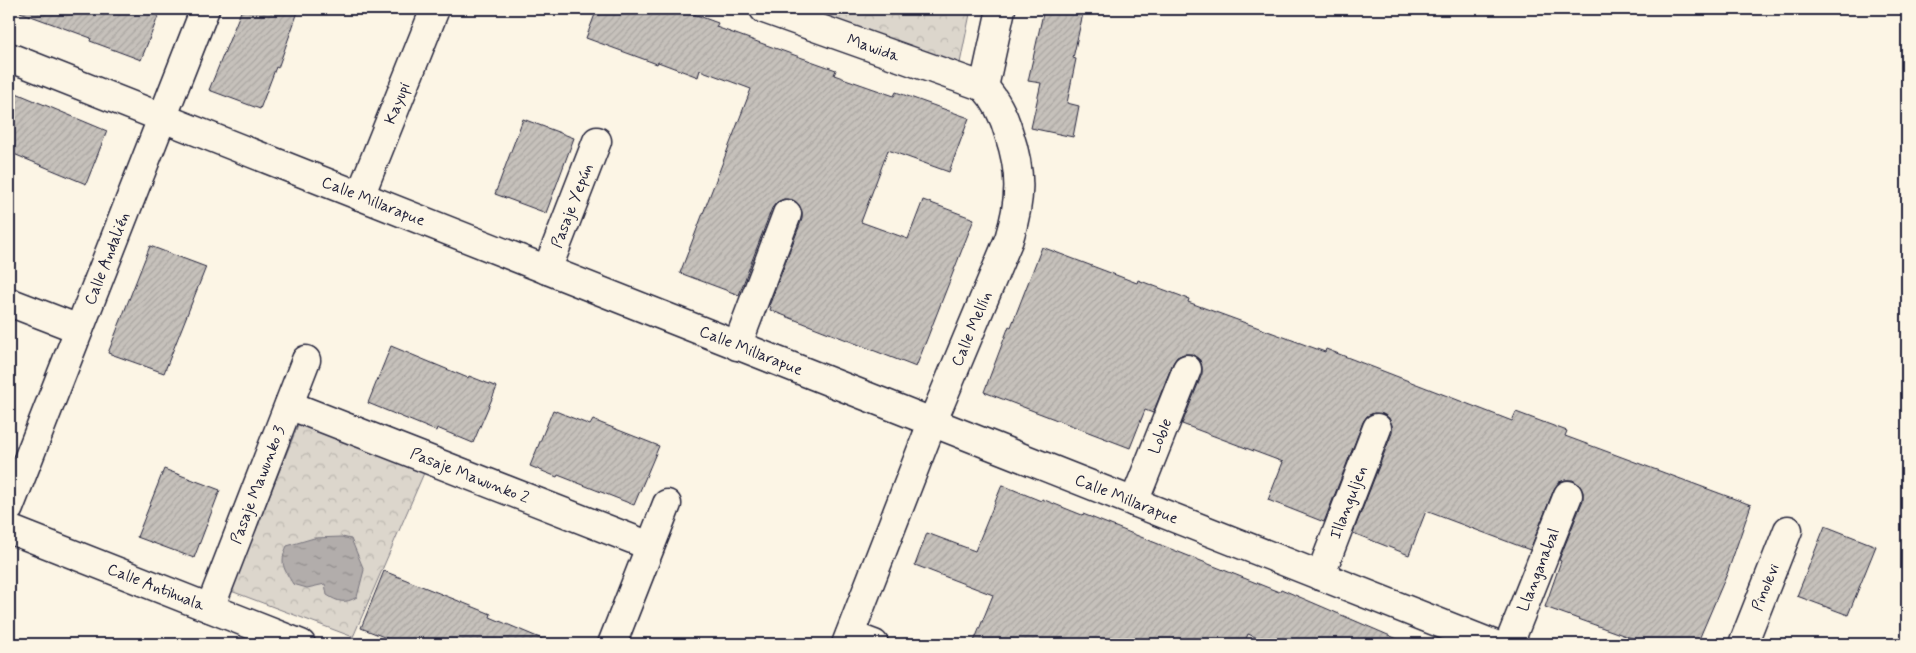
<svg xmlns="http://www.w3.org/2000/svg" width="1916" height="653" font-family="Mynerve,sans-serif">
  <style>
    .forest { fill: url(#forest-crowns); stroke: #7f7c84 }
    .water { fill: url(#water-ripples); stroke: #78757e }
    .building { fill: url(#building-hatch); stroke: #22223b }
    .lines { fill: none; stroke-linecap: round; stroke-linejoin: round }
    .minor-casing { stroke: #22223b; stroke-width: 31 }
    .minor { stroke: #fcf5e5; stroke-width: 28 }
    .labels { text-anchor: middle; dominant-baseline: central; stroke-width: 4; stroke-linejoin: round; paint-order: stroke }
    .street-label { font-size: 16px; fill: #22223b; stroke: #fcf5e5 }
  </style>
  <defs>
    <pattern id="forest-crowns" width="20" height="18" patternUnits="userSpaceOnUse" patternTransform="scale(1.25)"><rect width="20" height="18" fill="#dcd6cc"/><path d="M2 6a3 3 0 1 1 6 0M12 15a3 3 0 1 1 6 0" fill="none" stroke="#bcb7b0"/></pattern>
    <pattern id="water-ripples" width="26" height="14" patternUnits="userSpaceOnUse" patternTransform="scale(1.25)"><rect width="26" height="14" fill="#b2adab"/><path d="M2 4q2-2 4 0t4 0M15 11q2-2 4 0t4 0" fill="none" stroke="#908c8c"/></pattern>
    <pattern id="building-hatch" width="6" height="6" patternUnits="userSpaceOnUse" patternTransform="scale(1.25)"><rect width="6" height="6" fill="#c6c1bb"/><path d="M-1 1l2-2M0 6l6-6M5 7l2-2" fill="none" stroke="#aaa6a2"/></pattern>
  </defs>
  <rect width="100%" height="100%" fill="#fcf5e5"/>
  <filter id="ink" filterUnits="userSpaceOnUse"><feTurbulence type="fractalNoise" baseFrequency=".02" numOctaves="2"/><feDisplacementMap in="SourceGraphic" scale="10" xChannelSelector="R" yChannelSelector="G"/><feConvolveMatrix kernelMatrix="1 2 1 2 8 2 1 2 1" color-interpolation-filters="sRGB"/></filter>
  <g filter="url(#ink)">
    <path class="forest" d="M 799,9 L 971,9 L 959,68 Z
      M 300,420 L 427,466 L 353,637 L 231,591 Z"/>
    <path class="water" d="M 342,537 L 351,539 L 364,570 L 357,597 C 345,604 338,602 327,595 L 325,584 L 307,588 L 293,584 C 284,569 279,563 287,546 L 314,538 Z"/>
    <path class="building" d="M 21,9 L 161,9 L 141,60 L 90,41 L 91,38 L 20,12 Z
      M 242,9 L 299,9 L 278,68 L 276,67 L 260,109 L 209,90 Z
      M 597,9 L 680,9 L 718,23 L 716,27 L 836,70 L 834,75 L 894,96 L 896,92 L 969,118 L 949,172 L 888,150 L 861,222 L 908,239 L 923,200 L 974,219 L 916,367 L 770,310 L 771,307 L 769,306 L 802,219 L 802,212 L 799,205 L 793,200 L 784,199 L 777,202 L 772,208 L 739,295 L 680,273 L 751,89 L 700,70 L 698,77 L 658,62 L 657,64 L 586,38 Z
      M 1044,9 L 1084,9 L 1073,58 L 1076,59 L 1067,103 L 1079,106 L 1073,137 L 1031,128 L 1041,83 L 1028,81 Z
      M 9,90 L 107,131 L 86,184 L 9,152 Z
      M 523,119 L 574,138 L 546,213 L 495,194 Z
      M 150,246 L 206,267 L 164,373 L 108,353 Z
      M 1042,247 L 1137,283 L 1138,280 L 1189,299 L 1188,302 L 1325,352 L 1326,349 L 1512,421 L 1516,412 L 1567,431 L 1565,436 L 1751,505 L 1727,574 L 1697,644 L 1648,644 L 1545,607 L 1561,561 L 1559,560 L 1583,500 L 1583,492 L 1580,486 L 1573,480 L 1565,480 L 1559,482 L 1554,489 L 1530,550 L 1426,511 L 1409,555 L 1353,533 L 1392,433 L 1392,425 L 1389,418 L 1383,414 L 1374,413 L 1367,416 L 1363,422 L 1324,522 L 1268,500 L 1283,462 L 1182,424 L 1202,374 L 1202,367 L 1200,360 L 1192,354 L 1184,354 L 1177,357 L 1173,363 L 1153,413 L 1145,410 L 1130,448 L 984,392 L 1009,326 L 1011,327 Z
      M 391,346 L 468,378 L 469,376 L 497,387 L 473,443 L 437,428 L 436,431 L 368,403 Z
      M 553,410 L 590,425 L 593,420 L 659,446 L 634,505 L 558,475 L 557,477 L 530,466 Z
      M 164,469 L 220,490 L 194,558 L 137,537 Z
      M 1002,485 L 1041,501 L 1042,499 L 1082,515 L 1083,514 L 1279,592 L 1281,589 L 1409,644 L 1272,644 L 1248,634 L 1244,644 L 973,644 L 993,595 L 915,565 L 927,533 L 975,551 Z
      M 1825,526 L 1876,546 L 1848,615 L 1797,596 Z
      M 384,571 L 491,614 L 490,617 L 554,644 L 402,644 L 361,628 Z"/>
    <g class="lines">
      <g class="minor-casing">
        <g id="minor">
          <path id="s1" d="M 764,9 L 984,87 C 997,101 1004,116 1009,134 C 1022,173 1021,200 1009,239 L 932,423 L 846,644"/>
          <path id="s2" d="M 9,57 L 1493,644"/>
          <path d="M 984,87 L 1001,9"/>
          <path id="s3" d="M 360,196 L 435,9"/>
          <path id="s4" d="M 547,270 L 597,141"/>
          <path d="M 9,302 L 79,329"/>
          <path d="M 737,346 L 787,214"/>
          <path id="s5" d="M 289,405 L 650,546"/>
          <path id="s6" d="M 1134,502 L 1187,369"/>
          <path id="s7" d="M 9,508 L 205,9"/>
          <path id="s8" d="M 9,529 L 301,644"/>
          <path id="s9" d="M 1320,576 L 1377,428"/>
          <path id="s10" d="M 210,608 L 306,360"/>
          <path d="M 850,635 L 874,644"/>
          <path d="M 612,644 L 667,504"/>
          <path id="s11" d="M 1509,644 L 1568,495"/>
          <path id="s12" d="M 1743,644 L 1788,530"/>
        </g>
      </g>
      <use href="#minor" class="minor"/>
    </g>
  </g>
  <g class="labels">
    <g class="street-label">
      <text stroke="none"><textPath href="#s1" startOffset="116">Mawida</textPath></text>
      <text stroke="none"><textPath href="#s3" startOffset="100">Kayupi</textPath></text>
      <text stroke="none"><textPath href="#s2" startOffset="392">Calle Millarapue</textPath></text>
      <text stroke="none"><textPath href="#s4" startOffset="69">Pasaje Yepún</textPath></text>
      <text stroke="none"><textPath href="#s7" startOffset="268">Calle Andalién</textPath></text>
      <text transform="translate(972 329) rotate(-67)">Calle Mellín</text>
      <text stroke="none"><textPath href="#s2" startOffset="798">Calle Millarapue</textPath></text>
      <text stroke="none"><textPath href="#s6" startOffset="71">Loble</textPath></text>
      <text stroke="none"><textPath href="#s5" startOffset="194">Pasaje Mawunko 2</textPath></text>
      <text stroke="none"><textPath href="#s10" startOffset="132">Pasaje Mawunko 3</textPath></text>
      <text stroke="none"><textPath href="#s2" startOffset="1202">Calle Millarapue</textPath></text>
      <text stroke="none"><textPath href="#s9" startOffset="79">Illanguljen</textPath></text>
      <text stroke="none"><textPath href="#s11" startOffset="80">Llanganabal</textPath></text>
      <text stroke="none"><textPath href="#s8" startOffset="158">Calle Antihuala</textPath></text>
      <text stroke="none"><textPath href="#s12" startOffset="61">Pinolevi</textPath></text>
    </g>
  </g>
  <rect width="1916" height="653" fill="none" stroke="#fcf5e5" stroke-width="30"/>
  <rect x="15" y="15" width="1886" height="623" fill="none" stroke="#22223b" stroke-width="2" filter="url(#ink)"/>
</svg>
